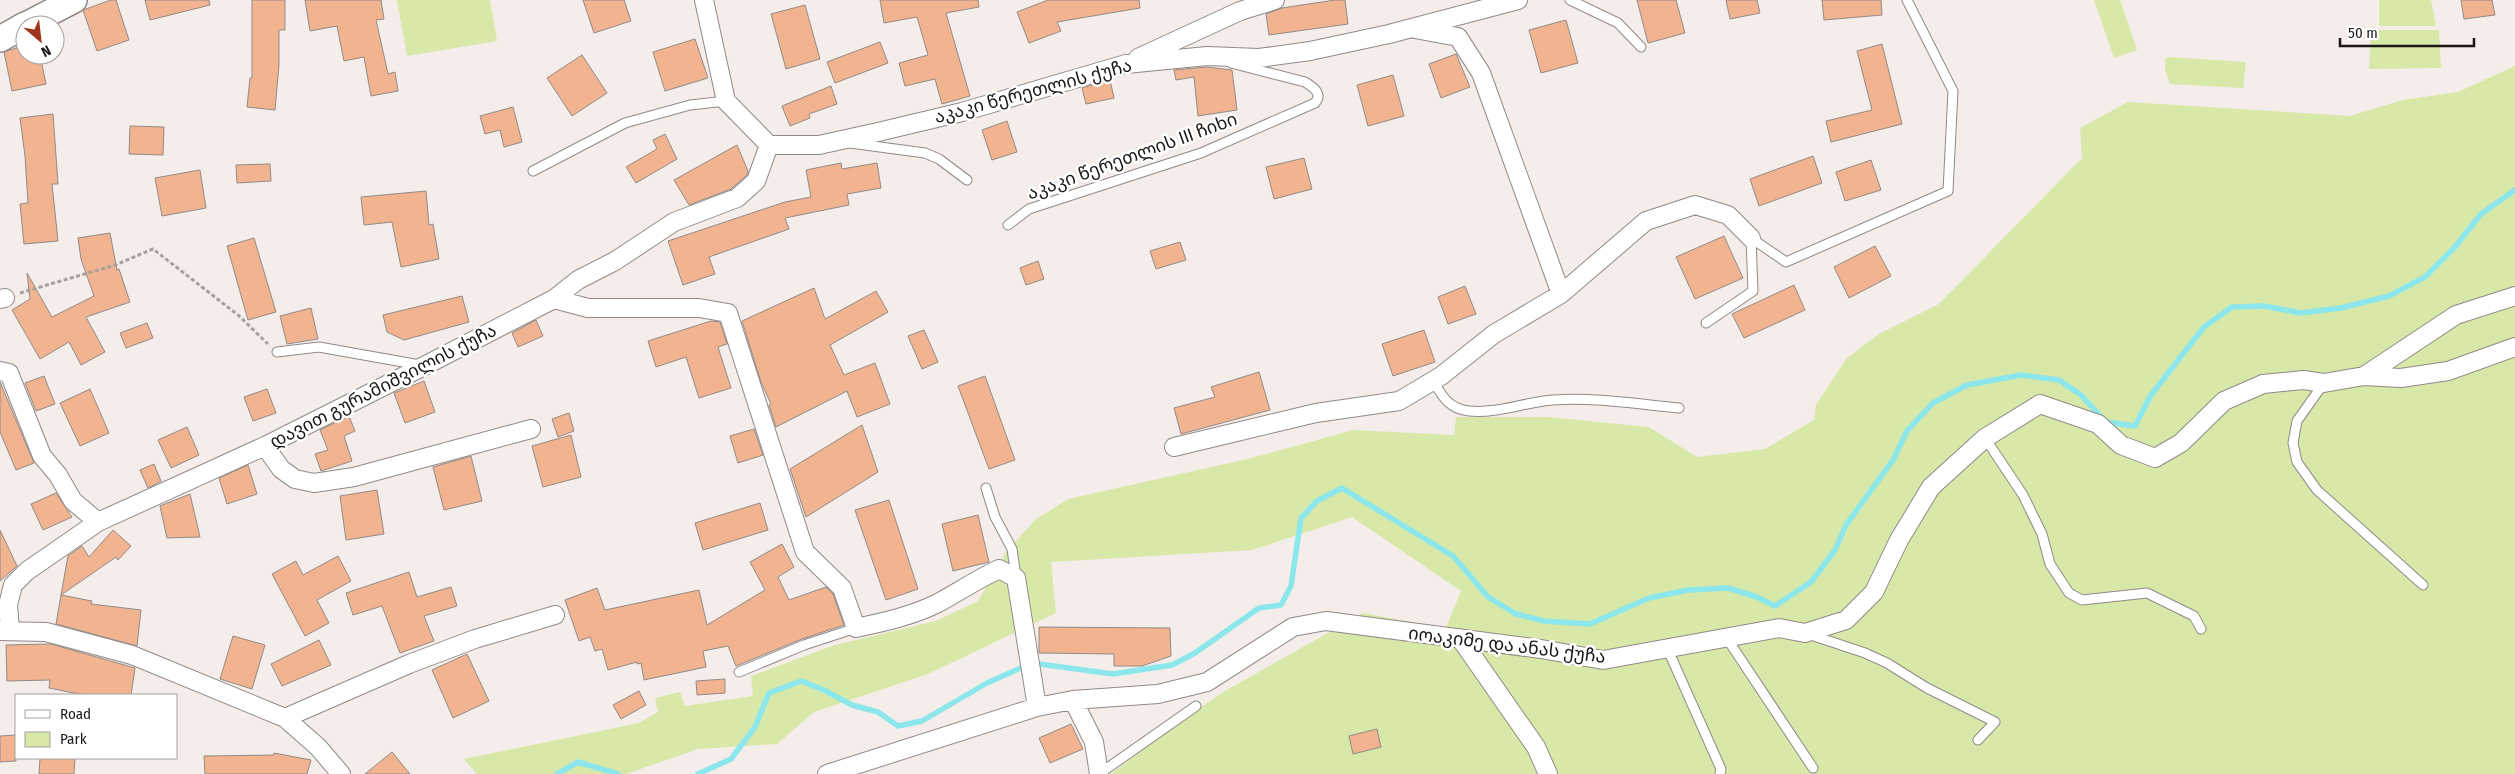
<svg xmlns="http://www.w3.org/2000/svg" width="2515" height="774" font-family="'Fira Sans Condensed','Noto Sans Georgian',sans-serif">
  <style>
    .green { fill: #d8e8a8 }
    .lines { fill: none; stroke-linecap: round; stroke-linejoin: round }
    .stream { stroke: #8be7ec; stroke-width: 5.5 }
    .building { fill: #f2b390; stroke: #918b87 }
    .lane-casing { stroke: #908a87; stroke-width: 11 }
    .street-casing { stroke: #908a87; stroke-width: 20 }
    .secondary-casing { stroke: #908a87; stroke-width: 28 }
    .path { stroke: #a6a09d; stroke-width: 3; stroke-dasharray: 4 2.5; stroke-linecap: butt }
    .lane { stroke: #fff; stroke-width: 9 }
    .street { stroke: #fff; stroke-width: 18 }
    .secondary { stroke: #fff; stroke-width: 25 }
    .labels { text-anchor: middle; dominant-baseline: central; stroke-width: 5; stroke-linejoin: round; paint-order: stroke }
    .street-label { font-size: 18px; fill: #1a1716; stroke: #fff }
  </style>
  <rect width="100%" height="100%" fill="#f4ede9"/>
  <path class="green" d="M 397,0 L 490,0 L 497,41 L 407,56 Z
    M 2094,0 L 2120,0 L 2137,50 L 2114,58 Z
    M 2379,0 L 2431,0 L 2436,26 L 2379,26 Z
    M 2371,30 L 2439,30 L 2441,68 L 2369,69 Z
    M 2168,57 L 2246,62 L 2243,88 L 2170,84 L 2165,69 L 2165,59 Z
    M 2515,66 L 2515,774 L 1111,774 L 1180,721 L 1225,691 L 1363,613 L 1446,628 L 1461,591 L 1352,517 L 1252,550 L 1051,562 L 1056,613 L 928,674 L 814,712 L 777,744 L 698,749 L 626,774 L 477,774 L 464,759 L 639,723 L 658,712 L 655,698 L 680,692 L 685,706 L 753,696 L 751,676 L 835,645 L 936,621 L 978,601 L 1006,552 L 1035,520 L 1068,499 L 1252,458 L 1353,430 L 1454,435 L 1456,417 L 1547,417 L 1649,427 L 1697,457 L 1765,449 L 1814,420 L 1816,405 L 1846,359 L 1879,334 L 1939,304 L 2082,158 L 2080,128 L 2128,102 L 2350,116 L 2403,100 L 2458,92 Z"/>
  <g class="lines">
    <path class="stream" d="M 557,774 L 578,762 L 618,774
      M 698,774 L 731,759 L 755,727 L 769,693 L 801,681 L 824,690 L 852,705 L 878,712 L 898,726 L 922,721 L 987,683 L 1032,663 L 1113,674 L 1172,665 L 1195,653 L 1259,608 L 1281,605 L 1291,586 L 1301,518 L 1317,501 L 1342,488 L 1453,556 L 1488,597 L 1516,614 L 1544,621 L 1590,624 L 1649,598 L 1688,590 L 1728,588 L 1757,597 L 1775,606 L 1811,582 L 1835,550 L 1846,525 L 1893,460 L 1907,431 L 1933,403 L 1967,385 L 2021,375 L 2059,380 L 2081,395 L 2106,422 L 2135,426 L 2151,395 L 2204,327 L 2232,307 L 2264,306 L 2301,313 L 2341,308 L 2389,296 L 2425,277 L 2455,247 L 2481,214 L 2515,190"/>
  </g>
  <path class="building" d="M 111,0 L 116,0 L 129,40 L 97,51 L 83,10 Z
    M 145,0 L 209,0 L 210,5 L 150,20 Z
    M 252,0 L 285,0 L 285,30 L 279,30 L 279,65 L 275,110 L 247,107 L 250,78 L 252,78 Z
    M 305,0 L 381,0 L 384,19 L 376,20 L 388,74 L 395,72 L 398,91 L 371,96 L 364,57 L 344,61 L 337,26 L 310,31 Z
    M 583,0 L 624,0 L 631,21 L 594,33 Z
    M 880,0 L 978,0 L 979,7 L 946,13 L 970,96 L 942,104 L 935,79 L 905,86 L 899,63 L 928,55 L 917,17 L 884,23 Z
    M 1048,0 L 1139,0 L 1140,8 L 1057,22 L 1061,31 L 1029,43 L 1017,12 Z
    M 1335,0 L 1345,0 L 1348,24 L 1269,35 L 1266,14 L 1282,8 Z
    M 1637,0 L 1676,0 L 1685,33 L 1648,43 Z
    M 1726,0 L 1757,0 L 1760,13 L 1730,19 Z
    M 1822,0 L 1881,0 L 1882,15 L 1824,20 Z
    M 2461,0 L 2492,0 L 2495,15 L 2464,19 Z
    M 805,5 L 820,59 L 786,69 L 771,14 Z
    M 1566,20 L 1578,63 L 1541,73 L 1529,30 Z
    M 695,39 L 708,78 L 665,91 L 653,52 Z
    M 880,42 L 888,63 L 835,83 L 827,62 Z
    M 1882,44 L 1902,124 L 1831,142 L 1826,121 L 1872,110 L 1857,51 Z
    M 25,45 L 25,55 L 40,55 L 46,84 L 12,91 L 4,52 Z
    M 1456,54 L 1470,87 L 1441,98 L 1429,64 Z
    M 582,55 L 607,93 L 572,116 L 547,78 Z
    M 1207,67 L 1232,70 L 1237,110 L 1198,116 L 1194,77 L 1176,80 L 1174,70 Z
    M 1393,75 L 1404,116 L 1368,126 L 1357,85 Z
    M 1110,80 L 1114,98 L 1086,104 L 1082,88 Z
    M 831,86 L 837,104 L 809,114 L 810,118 L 790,126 L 782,106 Z
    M 513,107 L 522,142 L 504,147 L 500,130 L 485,134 L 480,116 Z
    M 53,114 L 58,184 L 52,184 L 58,241 L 24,244 L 20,204 L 28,203 L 25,156 L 20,118 Z
    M 1007,121 L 1017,152 L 992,160 L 982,130 Z
    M 130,126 L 164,127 L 163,155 L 129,154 Z
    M 665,134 L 677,159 L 636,183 L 626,167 L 657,149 L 653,140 Z
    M 737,145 L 748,171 L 747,175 L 731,189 L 689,205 L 674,180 Z
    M 1813,156 L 1822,183 L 1759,206 L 1750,179 Z
    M 1304,158 L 1312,189 L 1274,199 L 1266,167 Z
    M 1871,160 L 1881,190 L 1845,201 L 1836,172 Z
    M 841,163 L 842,169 L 877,163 L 881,188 L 847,194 L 849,205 L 785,218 L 789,229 L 709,257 L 715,274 L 683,285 L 668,241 L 785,202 L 811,197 L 806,170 Z
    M 270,164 L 271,181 L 237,183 L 236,165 Z
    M 200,170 L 206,208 L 162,216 L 155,178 Z
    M 426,191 L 429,225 L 433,224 L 439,259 L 401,267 L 392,222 L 364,225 L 361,197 Z
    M 110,233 L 117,270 L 119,269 L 130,302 L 86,317 L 105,352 L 81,365 L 69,342 L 40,359 L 12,310 L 30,299 L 27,273 L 52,317 L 94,296 L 81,259 L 78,238 Z
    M 1724,236 L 1743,278 L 1695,299 L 1676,257 Z
    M 254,238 L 276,312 L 248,320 L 227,246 Z
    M 1180,242 L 1186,260 L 1156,269 L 1150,251 Z
    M 1875,246 L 1891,276 L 1849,298 L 1834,267 Z
    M 1038,261 L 1044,279 L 1026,285 L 1020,268 Z
    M 1794,285 L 1805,310 L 1744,338 L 1732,314 Z
    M 1465,286 L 1476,314 L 1448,324 L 1438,297 Z
    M 814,288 L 825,319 L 876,291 L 888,312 L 830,345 L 844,375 L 875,363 L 890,404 L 857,417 L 847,391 L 776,427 L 769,405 L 771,404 L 761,382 L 742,321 Z
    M 462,296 L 469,322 L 404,340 L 387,332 L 383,315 Z
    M 311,308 L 318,339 L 287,344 L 280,316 Z
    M 536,320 L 543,336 L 518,347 L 512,333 Z
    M 711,321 L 720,322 L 727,344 L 718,347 L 731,388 L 699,398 L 686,357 L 656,367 L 648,341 Z
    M 147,323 L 153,338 L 126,348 L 120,333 Z
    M 924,330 L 938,362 L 922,369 L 908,336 Z
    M 1424,330 L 1435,362 L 1393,376 L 1382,344 Z
    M 1259,372 L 1270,410 L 1181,434 L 1174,408 L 1215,397 L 1211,387 Z
    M 44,376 L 55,404 L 36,411 L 25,383 Z
    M 985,376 L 1015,460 L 989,469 L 958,386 Z
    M 424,381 L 435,412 L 405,423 L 394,393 Z
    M 0,382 L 34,463 L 16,470 L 0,432 Z
    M 90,389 L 109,433 L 80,446 L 60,403 Z
    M 267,389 L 276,413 L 253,421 L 244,397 Z
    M 569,413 L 574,431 L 558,437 L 552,419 Z
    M 349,416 L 355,431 L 344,436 L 352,461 L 321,471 L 315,454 L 328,450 L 320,430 Z
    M 862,425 L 878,472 L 806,517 L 790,469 Z
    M 187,427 L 199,455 L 171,468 L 158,440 Z
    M 754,429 L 763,455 L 738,463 L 730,436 Z
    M 571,435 L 581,477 L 543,487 L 532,446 Z
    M 471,456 L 482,501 L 444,510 L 433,467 Z
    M 154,464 L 161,481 L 148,488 L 140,470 Z
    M 248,465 L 257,494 L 227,504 L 219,478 Z
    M 377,490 L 384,534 L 346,540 L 340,496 Z
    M 56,493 L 72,517 L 43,530 L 31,504 Z
    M 190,494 L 200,537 L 167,538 L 160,506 Z
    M 889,500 L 918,589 L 886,600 L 855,510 Z
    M 760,503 L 768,530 L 703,550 L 695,523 Z
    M 978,515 L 989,562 L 953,571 L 942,524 Z
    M 0,530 L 17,566 L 0,581 Z
    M 113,530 L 131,546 L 118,560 L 116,557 L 61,595 L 68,556 L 82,546 L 89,557 Z
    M 782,544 L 794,567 L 778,577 L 789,600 L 826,587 L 833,594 L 844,625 L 802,639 L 736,666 L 728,646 L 703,651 L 706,667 L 644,680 L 641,663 L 637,664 L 637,662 L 608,670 L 602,649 L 595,651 L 590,637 L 579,641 L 565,600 L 597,588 L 605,610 L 699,590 L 707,625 L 765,590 L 750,562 Z
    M 338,556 L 351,581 L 317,600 L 329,623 L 305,636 L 272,574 L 296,561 L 303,575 Z
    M 409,572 L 417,597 L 451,587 L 457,606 L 424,616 L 434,641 L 400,653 L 382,606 L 353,615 L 346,593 Z
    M 61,595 L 92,601 L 91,604 L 141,610 L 137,646 L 56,624 Z
    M 1039,627 L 1170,628 L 1171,656 L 1142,666 L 1114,666 L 1114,654 L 1039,653 Z
    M 233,636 L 265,645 L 252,689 L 220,679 Z
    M 319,640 L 331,665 L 282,686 L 271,664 Z
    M 51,644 L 135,668 L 131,695 L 84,695 L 49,688 L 50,680 L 7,681 L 6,645 Z
    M 467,654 L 489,701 L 453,718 L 432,670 Z
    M 725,679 L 725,693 L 697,695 L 696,681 Z
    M 639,691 L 646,705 L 621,719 L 613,705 Z
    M 1071,724 L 1083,749 L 1050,763 L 1039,738 Z
    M 1377,729 L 1381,747 L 1353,754 L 1349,736 Z
    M 16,735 L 16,761 L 0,762 L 0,736 Z
    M 392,752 L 410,774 L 365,774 Z
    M 274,753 L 311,760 L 307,774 L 205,774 L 204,756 L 274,755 Z
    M 40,758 L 75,758 L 74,774 L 39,774 Z"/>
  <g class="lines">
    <g class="lane-casing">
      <path id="lane" d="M 1570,0 L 1618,23 L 1641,47
        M 850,143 L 925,153 L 939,159 L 967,180
        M 533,171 L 625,123 L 690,105 L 726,101
        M 1008,225 L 1029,209 L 1201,153 L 1315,103 C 1323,93 1313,87 1305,82 L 1231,63
        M 1751,238 L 1786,262 L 1948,191 L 1953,91 L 1907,0
        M 1706,323 L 1753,291 L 1751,238
        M 277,352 L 319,347 L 420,365
        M 1433,381 C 1442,396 1449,409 1469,411 C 1497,414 1525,402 1553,400 C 1594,397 1637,404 1679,408
        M 2324,383 L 2297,421 L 2293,443 L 2297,462 L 2317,490 L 2423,585
        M 1985,438 L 2023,495 L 2042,534 L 2050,564 L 2069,593 L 2082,600 L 2147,593 L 2194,616 L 2201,629
        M 986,488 L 995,517 L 1012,549 L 1016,577
        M 1808,634 L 1865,653 L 1887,663 L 1927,688 L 1995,722 L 1978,740
        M 1726,637 L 1813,768
        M 1668,650 L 1721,769 L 1720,774
        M 739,672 L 804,645 L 856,628
        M 1099,774 L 1196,706"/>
    </g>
    <g class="street-casing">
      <path id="street" d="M 704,0 L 726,101 L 769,145 L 819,145 L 878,132 L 962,112 L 1126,64 L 1207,56 L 1259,58 L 1310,51 L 1389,34 L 1518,0
        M 1415,29 L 1458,37 L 1481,73 L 1561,294
        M 1138,58 L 1240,11 L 1275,0
        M 0,299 L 5,298
        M 554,299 L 588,308 L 699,308 L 728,313 L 805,552 L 842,588 L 856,628 C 884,622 912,616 938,603 C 958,592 978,579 999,569 L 1016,578 L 1037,707
        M 0,371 L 9,373 L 42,456 L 58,475 L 73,501 L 98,522
        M 2364,376 L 2456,315 L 2515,296
        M 265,446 L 281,469 L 295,479 L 314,483 L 354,477 L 531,429
        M 1174,447 L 1316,413 L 1399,401 L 1441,376 L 1494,334 L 1561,294 L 1646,221 L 1695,205 L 1728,215 L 1751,238
        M 10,630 L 8,605 L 13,585 L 27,571 L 98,522 L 265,446 L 424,366 L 554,299 L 578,280 L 615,261 L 674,222 L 737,198 L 756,181 L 769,145
        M 0,631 L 46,632 L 132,655 L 285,718 L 318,747 L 341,774
        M 1460,638 L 1536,747 L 1548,774
        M 1073,700 L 1094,742 L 1099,774
        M 285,718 L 409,664 L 475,639 L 555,615
        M 827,774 L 1037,707 L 1073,700 L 1158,694 L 1207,682 L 1293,627 L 1326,621 L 1541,649 L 1603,660 L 1779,628 L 1805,633 L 1846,620 L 1874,592 L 1899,540 L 1931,487 L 1985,438 L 2040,404 L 2098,424 L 2121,445 L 2155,458 L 2181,443 L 2224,401 L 2263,384 L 2303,380 L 2324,383 L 2364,376 L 2401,378 L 2448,371 L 2515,347"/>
    </g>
    <g class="secondary-casing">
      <path id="secondary" d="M 26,25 L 74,0
        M 0,39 L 25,25"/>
    </g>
    <path class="path" d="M 20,293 L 115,265 L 153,249 L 238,315 L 268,344"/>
    <use href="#lane" class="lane"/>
    <use href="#street" class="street"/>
    <use href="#secondary" class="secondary"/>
  </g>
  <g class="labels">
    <g class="street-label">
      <text transform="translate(1033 91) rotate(-15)">აკაკი წერეთლის ქუჩა</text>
      <text transform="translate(1132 156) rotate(-20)">აკაკი წერეთლის III ჩიხი</text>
      <text transform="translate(383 386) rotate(-27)">დავით გურამიშვილის ქუჩა</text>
      <text transform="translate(1507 645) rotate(7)">იოაკიმე და ანას ქუჩა</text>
    </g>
  </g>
  <rect x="15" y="694" width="162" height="65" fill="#ffffff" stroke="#a3a2a2"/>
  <rect x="25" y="710" width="25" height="8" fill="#ffffff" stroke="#a3a2a2"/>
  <text x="60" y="719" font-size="15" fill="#1a1716">Road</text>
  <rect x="25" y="732" width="25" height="15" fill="#d8e8a8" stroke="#a3a2a2"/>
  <text x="60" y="744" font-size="15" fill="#1a1716">Park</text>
  <g transform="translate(40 40) rotate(152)"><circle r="24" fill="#ffffff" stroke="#a3a2a2"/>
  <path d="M0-4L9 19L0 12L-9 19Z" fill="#9e361b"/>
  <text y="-8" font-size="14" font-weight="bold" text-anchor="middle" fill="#1a1716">N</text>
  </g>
  <path d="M2340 38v8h134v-8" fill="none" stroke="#1a1716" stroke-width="2.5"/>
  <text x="2348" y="38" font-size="15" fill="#1a1716" stroke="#ffffff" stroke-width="4" paint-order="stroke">50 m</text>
</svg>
